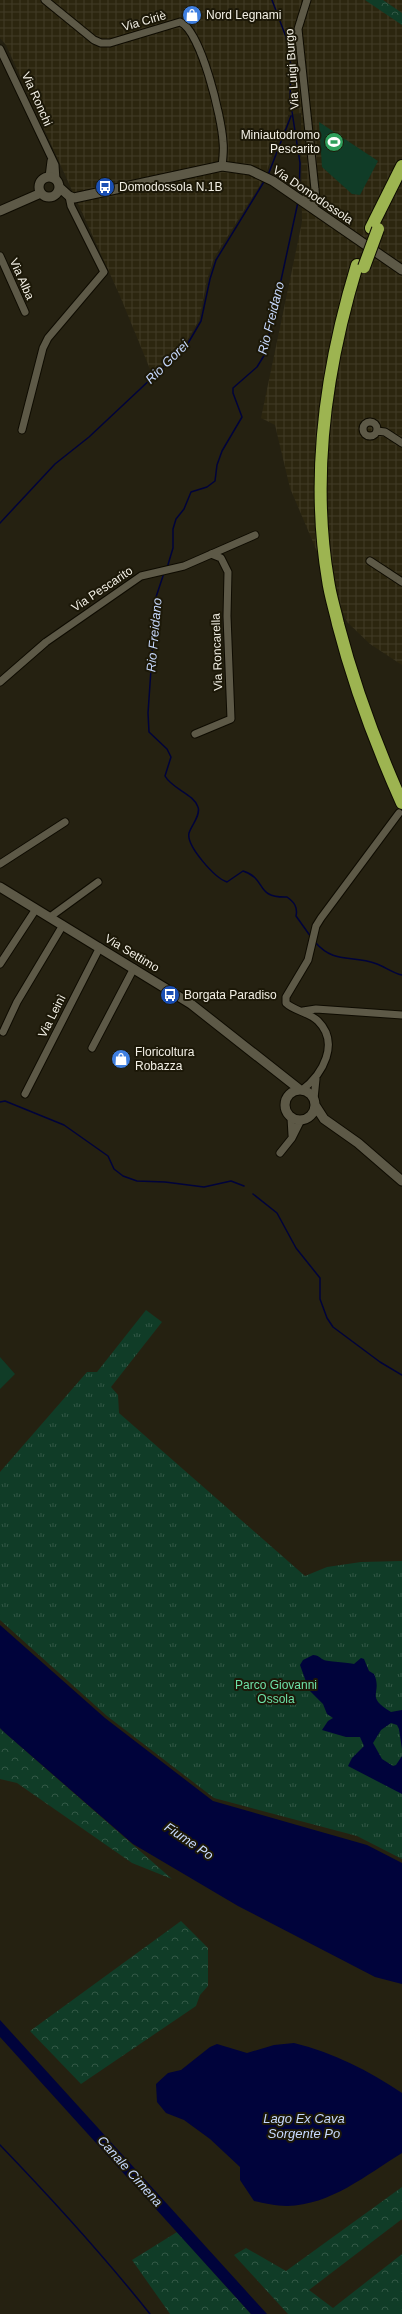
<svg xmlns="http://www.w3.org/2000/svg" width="402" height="2314" font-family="Helvetica,sans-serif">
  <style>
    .industrial { fill: url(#industrial-grid) }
    .grass { fill: #103c27 }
    .forest { fill: url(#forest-crowns) }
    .park { fill: url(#park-tufts) }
    .water { fill: #00033b }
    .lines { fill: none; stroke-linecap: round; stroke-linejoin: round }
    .stream { stroke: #00033b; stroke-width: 1.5 }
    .street-casing { stroke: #0e0b01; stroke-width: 9 }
    .secondary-casing { stroke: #0e0b01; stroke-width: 11 }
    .highway-casing { stroke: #0e0b01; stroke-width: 14 }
    .street { stroke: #5d5947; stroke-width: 7 }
    .secondary { stroke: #5d5947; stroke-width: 9 }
    .highway { stroke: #9db451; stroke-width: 12 }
    .highway-bridge-casing { stroke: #0e0b01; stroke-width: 14; stroke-linecap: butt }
    .highway-bridge { stroke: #9db451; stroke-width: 12 }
    .labels { text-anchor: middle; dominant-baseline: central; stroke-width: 4; stroke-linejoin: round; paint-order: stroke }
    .poi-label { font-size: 12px; fill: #f3f0e6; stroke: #1c1808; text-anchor: start }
    .street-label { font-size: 12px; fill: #f3f0e6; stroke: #1c1808 }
    .park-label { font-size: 12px; fill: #6de1a7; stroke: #1c1808 }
    .water-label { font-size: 13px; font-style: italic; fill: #c7d9fe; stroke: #1c1808 }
  </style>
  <defs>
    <pattern id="industrial-grid" width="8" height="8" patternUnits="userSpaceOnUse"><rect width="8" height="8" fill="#2c260f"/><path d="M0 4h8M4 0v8" fill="none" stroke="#413b26"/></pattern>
    <pattern id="forest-crowns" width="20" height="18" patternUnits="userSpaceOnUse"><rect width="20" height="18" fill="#103c27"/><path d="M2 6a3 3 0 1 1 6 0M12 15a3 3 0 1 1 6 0" fill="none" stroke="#335846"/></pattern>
    <pattern id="park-tufts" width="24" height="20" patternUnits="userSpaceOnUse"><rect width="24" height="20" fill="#103c27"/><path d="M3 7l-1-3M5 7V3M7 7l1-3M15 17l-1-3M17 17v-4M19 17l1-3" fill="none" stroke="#335846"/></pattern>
  </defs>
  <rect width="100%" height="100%" fill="#252111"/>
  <path class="industrial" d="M 0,0 L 402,0 L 402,665 L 370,644 L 347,622 L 290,488 L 275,425 L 261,418 L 302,222 L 301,113 L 288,115 L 286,127 L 278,137 L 265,177 L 214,258 L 207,280 L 199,320 L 185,344 L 152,374 L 120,296 L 6,45 L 0,38 Z"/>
  <path class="grass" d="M 319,122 L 378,161 L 360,195 L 352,194 L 322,167 Z
    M 0,1357 L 15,1374 L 0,1389 Z"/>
  <path class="forest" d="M 365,0 L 383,0 L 402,13 L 402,25 Z
    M 0,1728 L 4,1732 L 172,1879 L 132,1863 L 17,1783 L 0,1779 Z
    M 181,1921 L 208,1948 L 208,1986 L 200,1995 L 196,2006 L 81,2084 L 30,2031 Z
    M 402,2187 L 402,2219 L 309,2290 L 333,2308 L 402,2254 L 402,2314 L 288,2314 L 234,2255 L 246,2248 L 286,2271 Z
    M 177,2232 L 251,2314 L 170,2314 L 132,2260 Z"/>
  <path class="park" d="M 146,1310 L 162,1322 L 111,1387 L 118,1395 L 119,1413 L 305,1576 L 327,1567 L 361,1562 L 402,1561 L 402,1859 L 357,1836 L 214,1798 L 107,1716 L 0,1620 L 0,1472 L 87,1372 L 97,1372 Z"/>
  <path class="water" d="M 0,1625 L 105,1718 L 213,1801 L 367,1845 L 402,1863 L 402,1984 L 375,1977 L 238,1906 L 133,1844 L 4,1732 L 0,1728 Z
    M 313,1655 C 318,1655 320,1658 324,1660 C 326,1661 349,1663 354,1664 L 361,1658 L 364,1659 L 369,1671 L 374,1674 C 383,1694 364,1696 391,1712 L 402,1710 L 402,1749 L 399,1729 L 397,1725 L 391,1723 L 381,1730 L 373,1743 L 382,1759 L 393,1766 L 396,1765 L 402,1756 L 402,1794 L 348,1766 L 352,1758 L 364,1746 L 360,1737 L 346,1737 L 322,1730 L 328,1721 L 333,1718 L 327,1714 L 323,1704 L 309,1690 L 300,1665 L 303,1660 Z
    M 0,2020 L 267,2314 L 251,2314 L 0,2037 Z
    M 294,2043 C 334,2053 368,2070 402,2093 L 402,2153 C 366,2175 331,2205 287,2206 C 276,2206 264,2203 254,2201 L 240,2180 L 240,2167 L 210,2139 L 184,2120 L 166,2113 L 157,2102 L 156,2084 L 168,2073 L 181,2070 L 210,2047 L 217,2044 L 247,2053 L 274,2045 Z"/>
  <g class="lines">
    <path class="stream" d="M 272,0 L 286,37 L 291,66 L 290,99 L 300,163 L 299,194
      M 268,175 L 291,116
      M 0,523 L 55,464 L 89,437 L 187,345 L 201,321 L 210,279 L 216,260 L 265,180
      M 167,568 L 173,548 L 173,529 L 176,519 L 184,509 L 191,492 L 207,487 L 215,481 L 217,465 L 222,451 L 242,417 L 233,393 L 233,388 L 257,367 L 265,354 L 298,202
      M 164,573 L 156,597 L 148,713 L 149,732 L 167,749 L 171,757 L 165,776 C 172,789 194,794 198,807 C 201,815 191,826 189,833 C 186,846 215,878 227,882 L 243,871 C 268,879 254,898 287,897 C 294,902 298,907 296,916 L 311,937
      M 315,942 C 335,965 351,954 377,964 C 385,967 393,973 402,975
      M 0,1102 L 5,1101 L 64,1125 L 108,1156 L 114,1169 L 123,1176 L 137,1181 L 165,1182 L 204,1187 L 231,1181 L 244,1186
      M 253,1194 L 277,1213 L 296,1248 L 320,1278 L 320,1299 L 327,1318 L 333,1327 L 380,1362 L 402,1375
      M 0,2145 C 52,2199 103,2255 150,2314"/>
    <g class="street-casing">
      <path id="street" d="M 45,0 L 94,40 L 101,43 L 110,43 L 180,22 C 201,30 222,119 223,142 C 224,150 223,158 222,166
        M 307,0 L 298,29 L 316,199 L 313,209
        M 0,49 L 55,165 L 56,180
        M 49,177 L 51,161
        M 301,200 L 309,197 L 315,189
        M 0,256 L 25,312
        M363 429a7 7 0 1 1 14 0a7 7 0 1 1-14 0Z
        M 22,430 L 43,348 L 48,338 L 104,272 L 71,206 L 69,196
        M 377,431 L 385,432 L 402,443
        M 370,561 L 402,582
        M 0,682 L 46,642 L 141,576 L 184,566 L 255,535
        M 195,734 L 231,719 L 227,616 L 228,572 L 221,558 L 211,554
        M 0,864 L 65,822
        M 50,917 L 98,882
        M 0,964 L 36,909
        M 303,1011 L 316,1009 L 402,1015
        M 3,1032 L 17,1002 L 63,925
        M 92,1048 L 134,968
        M 302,1090 C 323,1074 340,1043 318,1021 C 309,1012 294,1011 286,1003 L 286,997 L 308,960 L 316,926 L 321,918 L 399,813
        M 25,1094 L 100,947
        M 314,1099 L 316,1079
        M 291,1118 L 292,1135
        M 280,1153 L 292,1138 L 301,1120"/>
    </g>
    <g class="secondary-casing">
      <path id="secondary" d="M39 187a10 10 0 1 1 20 0a10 10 0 1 1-20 0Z
        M 59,187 L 69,196 L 74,198 L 222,166 L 250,170 L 273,181 L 402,270
        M 0,211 L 41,193
        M 0,887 L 191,1004 L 299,1089
        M285 1105a15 15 0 1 1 30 0a15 15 0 1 1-30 0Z
        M 315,1105 L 324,1119 L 358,1143 L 402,1181"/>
    </g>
    <g class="highway-casing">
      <path id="highway" d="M 371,228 L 402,166
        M 357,265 C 326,367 310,473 328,580 C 330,595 335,610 338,624 C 354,686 376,745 402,803"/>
    </g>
    <use href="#street" class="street"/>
    <use href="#secondary" class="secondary"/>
    <use href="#highway" class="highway"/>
    <g class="highway-bridge-casing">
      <path id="highway-bridge" d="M 364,267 L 378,229"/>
    </g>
    <use href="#highway-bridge" class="highway-bridge"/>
  </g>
  <defs>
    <g id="shop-disc" transform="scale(1)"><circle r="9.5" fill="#3f7fe0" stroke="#1c1808"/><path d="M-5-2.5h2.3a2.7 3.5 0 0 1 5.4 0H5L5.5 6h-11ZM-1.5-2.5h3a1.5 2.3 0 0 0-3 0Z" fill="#fff"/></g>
    <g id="stadium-disc" transform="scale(1)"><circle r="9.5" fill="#2e9e5b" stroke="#1c1808"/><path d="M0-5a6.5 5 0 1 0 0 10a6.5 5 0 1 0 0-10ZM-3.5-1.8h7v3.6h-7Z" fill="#fff"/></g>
    <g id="bus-disc" transform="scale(1)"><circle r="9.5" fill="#1a4fb4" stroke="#1c1808"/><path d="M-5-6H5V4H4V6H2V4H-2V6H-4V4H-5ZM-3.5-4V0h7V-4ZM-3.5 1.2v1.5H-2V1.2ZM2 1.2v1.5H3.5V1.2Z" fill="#fff"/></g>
  </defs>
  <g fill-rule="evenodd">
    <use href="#shop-disc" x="192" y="15"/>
    <use href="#stadium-disc" x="334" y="142"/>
    <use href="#bus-disc" x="105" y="187"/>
    <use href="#bus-disc" x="170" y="995"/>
    <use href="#shop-disc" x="121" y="1059"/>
  </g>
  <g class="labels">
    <g class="poi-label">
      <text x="206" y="15">Nord Legnami</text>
      <text x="320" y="135" text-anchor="end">Miniautodromo<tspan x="320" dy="14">Pescarito</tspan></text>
      <text x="119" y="187">Domodossola N.1B</text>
      <text x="184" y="995">Borgata Paradiso</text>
      <text x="135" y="1052">Floricoltura<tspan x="135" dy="14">Robazza</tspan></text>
    </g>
    <g class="street-label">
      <text transform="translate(144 21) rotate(-16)">Via Ciriè</text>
      <text transform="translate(292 69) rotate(-94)">Via Luigi Burgo</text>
      <text transform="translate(37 99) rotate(66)">Via Ronchi</text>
      <text transform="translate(313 195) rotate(34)">Via Domodossola</text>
      <text transform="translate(22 279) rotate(66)">Via Alba</text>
      <text transform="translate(102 589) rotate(-34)">Via Pescarito</text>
      <text transform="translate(217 652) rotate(-92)">Via Roncarella</text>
      <text transform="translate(132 953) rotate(31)">Via Settimo</text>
      <text transform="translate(52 1016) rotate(-63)">Via Leinì</text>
    </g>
    <g class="park-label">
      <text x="276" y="1685">Parco Giovanni<tspan x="276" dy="14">Ossola</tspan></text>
    </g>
    <g class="water-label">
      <text transform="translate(271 318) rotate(-76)">Rio Freidano</text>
      <text transform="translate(167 362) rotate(-45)">Rio Gorei</text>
      <text transform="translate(154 635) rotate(-85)">Rio Freidano</text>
      <text transform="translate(189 1841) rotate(34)">Fiume Po</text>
      <text x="304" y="2118">Lago Ex Cava<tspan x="304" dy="15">Sorgente Po</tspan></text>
      <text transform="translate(130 2171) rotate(48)">Canale Cimena</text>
    </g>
  </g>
</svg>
